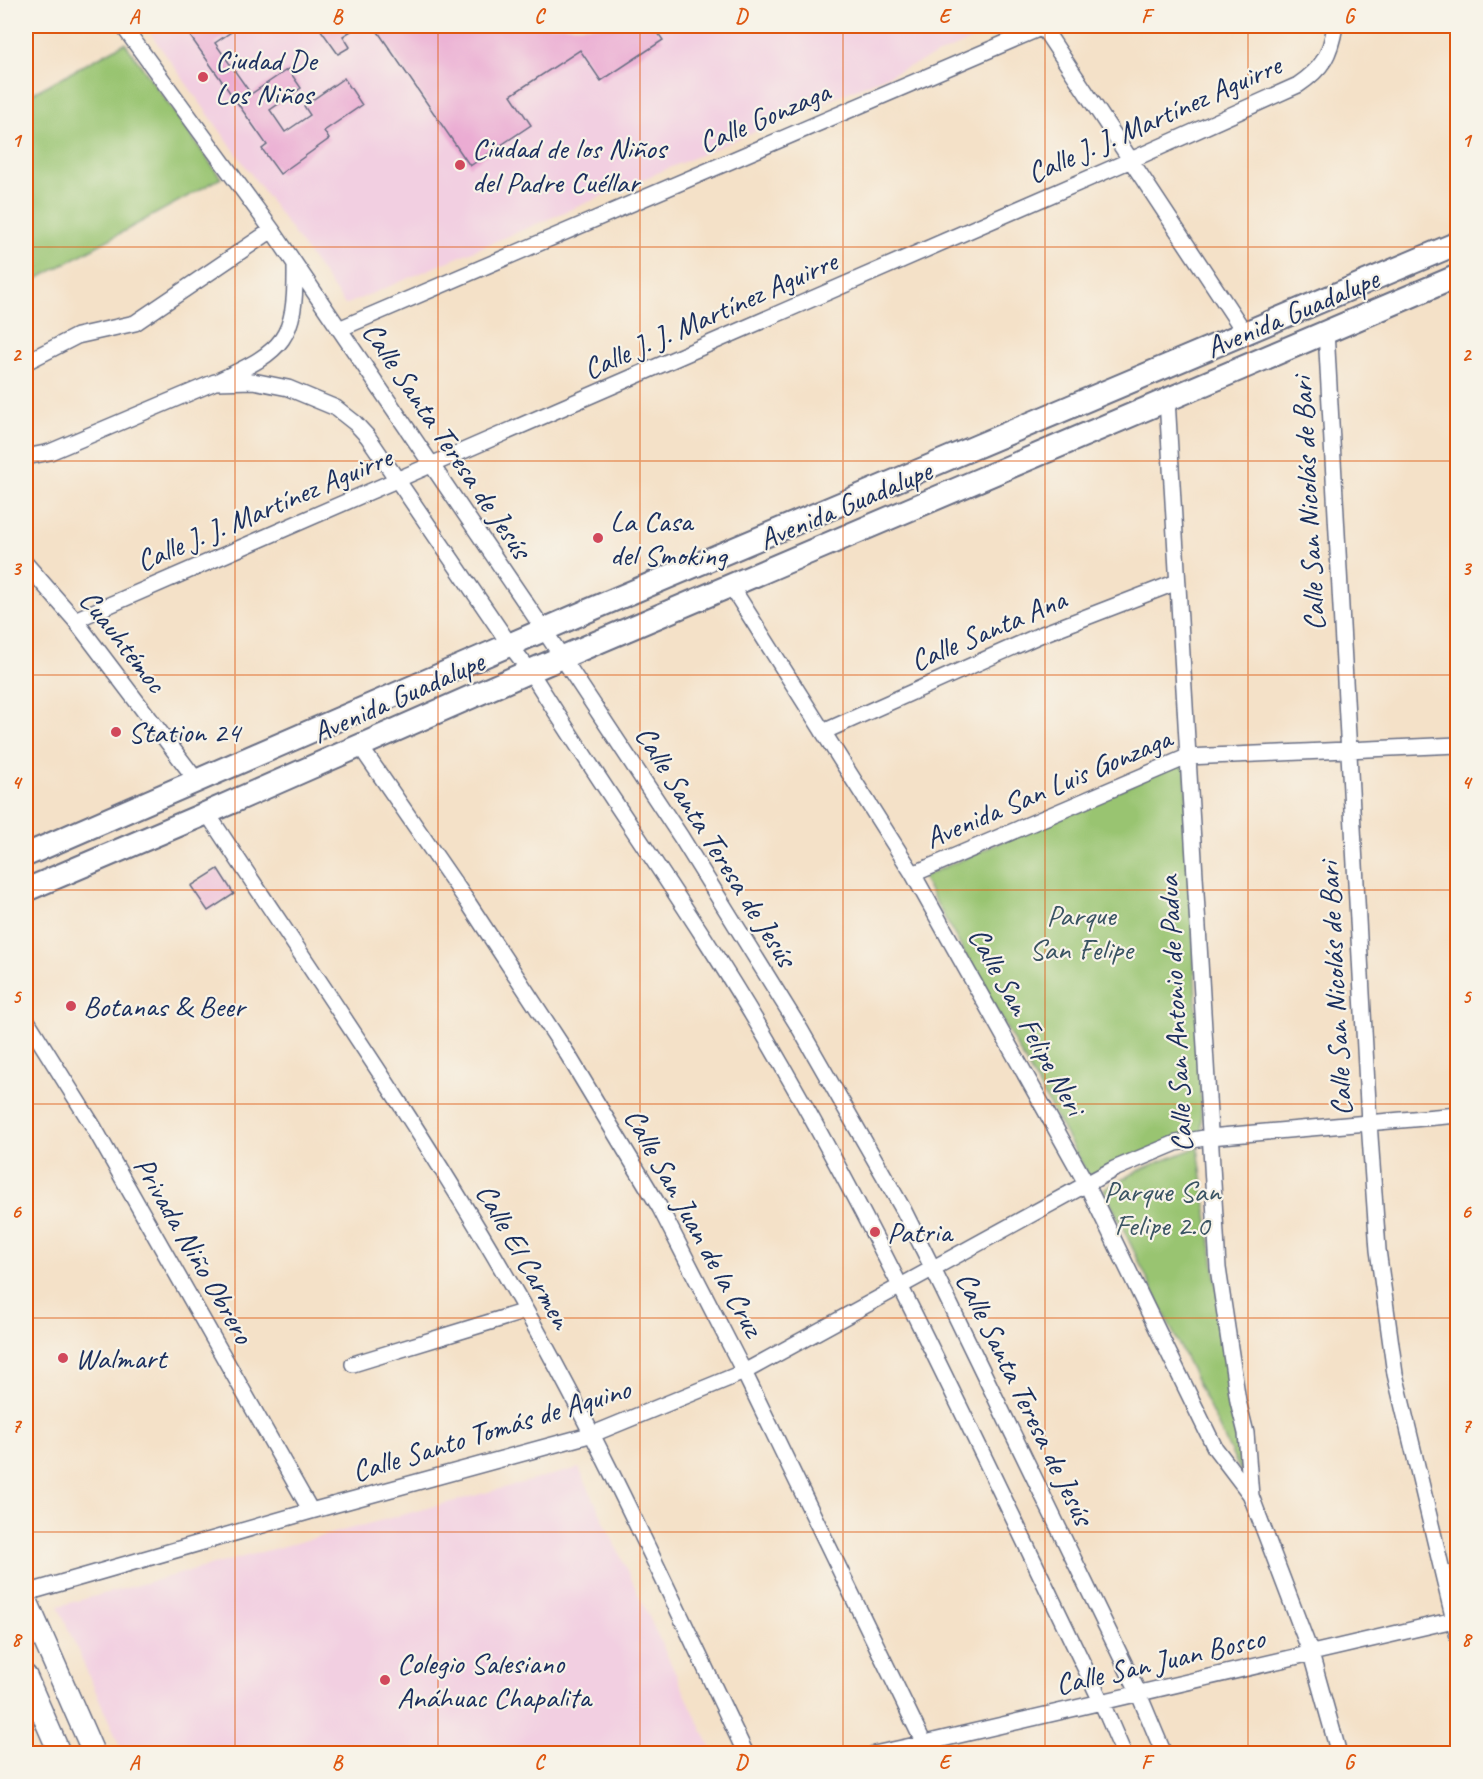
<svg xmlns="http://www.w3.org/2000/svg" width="1483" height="1779" font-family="Caveat,sans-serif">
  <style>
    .built { fill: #f2cfe1 }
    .green { fill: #99c471; stroke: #5a7a68; stroke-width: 1.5 }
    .building { fill: #eaa8d2 }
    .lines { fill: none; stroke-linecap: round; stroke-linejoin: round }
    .minor-casing { stroke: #676d83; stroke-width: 18 }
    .secondary-casing { stroke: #676d83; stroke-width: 24 }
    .primary-casing { stroke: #676d83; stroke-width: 26 }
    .minor { stroke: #fff; stroke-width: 15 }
    .secondary { stroke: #fff; stroke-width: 21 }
    .primary { stroke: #fff; stroke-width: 22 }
    .grid { fill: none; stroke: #de5710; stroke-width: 1.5; stroke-opacity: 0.55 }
    .poi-dot { fill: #d1495b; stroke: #f7f3e8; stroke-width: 2 }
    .labels { text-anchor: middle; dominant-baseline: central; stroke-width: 4.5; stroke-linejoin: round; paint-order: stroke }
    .poi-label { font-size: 30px; fill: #1b2f5e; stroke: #f7f3e8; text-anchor: start }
    .street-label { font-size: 30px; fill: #1b2f5e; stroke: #f7f3e8 }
    .park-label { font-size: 30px; fill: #3a5463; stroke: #f7f3e8 }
    .neatline { fill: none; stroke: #de5710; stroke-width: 2 }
    .grid-label { font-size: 20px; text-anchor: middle; font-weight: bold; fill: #de5710 }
  </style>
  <rect width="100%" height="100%" fill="#f7f3e8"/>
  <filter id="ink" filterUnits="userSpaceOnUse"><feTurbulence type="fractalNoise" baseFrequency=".0167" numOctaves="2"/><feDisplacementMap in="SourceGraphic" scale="12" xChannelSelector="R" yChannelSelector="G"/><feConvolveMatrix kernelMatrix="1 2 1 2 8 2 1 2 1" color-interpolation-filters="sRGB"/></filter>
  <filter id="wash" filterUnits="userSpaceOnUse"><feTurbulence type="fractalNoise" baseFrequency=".008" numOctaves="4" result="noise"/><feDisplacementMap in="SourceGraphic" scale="24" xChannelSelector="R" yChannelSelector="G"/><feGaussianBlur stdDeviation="1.35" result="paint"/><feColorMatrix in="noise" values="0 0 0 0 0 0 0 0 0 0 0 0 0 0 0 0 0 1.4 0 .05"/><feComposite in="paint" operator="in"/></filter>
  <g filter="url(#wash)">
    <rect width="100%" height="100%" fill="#f4e1c8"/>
    <path class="built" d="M 145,26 L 1005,26 L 345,305 Z
      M 579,1468 L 713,1753 L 123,1753 L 58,1606 Z"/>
    <path class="green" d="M 125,43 L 221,178 L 26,285 L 26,97 Z
      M 1185,761 L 1202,1136 L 1089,1176 L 922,877 Z
      M 1198,1147 L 1242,1475 L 1104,1189 L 1144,1168 Z"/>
    <g id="blocks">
      <path class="building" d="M 183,26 L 240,26 L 215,43 L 251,94 L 288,69 L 301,88 L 270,110 L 285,132 L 310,115 L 304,106 L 344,78 L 362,105 L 324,131 L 329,139 L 280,174 L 262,149 L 267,145 Z
        M 318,26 L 359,26 L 343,36 L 350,47 L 338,54 Z
        M 374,26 L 464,26 L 469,32 L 479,26 L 653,26 L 663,40 L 601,81 L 580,50 L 511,95 L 531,125 L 470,166 Z
        M 218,869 L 234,894 L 208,911 L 191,886 Z"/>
    </g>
  </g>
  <g filter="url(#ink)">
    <use href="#blocks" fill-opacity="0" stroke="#676d83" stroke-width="1.5"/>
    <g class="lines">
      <g class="minor-casing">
        <path id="minor" d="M 123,26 L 272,230 L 544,630 L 681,837 L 800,1029 L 903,1209 L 933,1269 L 1138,1692 L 1164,1754
          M 1042,26 L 1245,333
          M 339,329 L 1045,26
          M 1326,331 L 1369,1122 L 1378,1250 L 1395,1374 L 1458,1637
          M 26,362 L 77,336 L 135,323 L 272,230
          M 220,380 C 284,350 296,339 295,267
          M 1167,399 L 1218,1268 L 1238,1401 L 1246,1433 L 1251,1496 L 1311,1654 L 1339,1754
          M 26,457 L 50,452 L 215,382 L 253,381 L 288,388 L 336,408 L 355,423 L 368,437 L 510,645 L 530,671 C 608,797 696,917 770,1045 C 894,1257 994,1481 1101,1701 L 1124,1754
          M 26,564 L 75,620 L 197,781
          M 731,586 L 913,874 L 1086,1183 L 1215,1448 L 1250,1494
          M 75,620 L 1131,160 L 1298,85 C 1323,68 1330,55 1335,26
          M 823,732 L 1040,635 L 1177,582
          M 360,746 L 467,901 L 568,1055 L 660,1208 L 744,1372 L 929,1754
          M 207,813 C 308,966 414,1117 506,1276 C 596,1430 669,1593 746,1754
          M 913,874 L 1187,757 L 1458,745
          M 26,1019 L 93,1126 L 311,1511
          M 353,1364 L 526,1311
          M 26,1593 L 311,1511 L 593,1434 L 744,1372 L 1114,1169 L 1176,1143 L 1210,1137 L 1458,1115
          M 874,1754 L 925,1743 L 1458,1619"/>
      </g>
      <g class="secondary-casing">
        <path id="secondary" d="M 26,1599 L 94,1754
          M 26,1676 L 60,1754"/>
      </g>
      <g class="primary-casing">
        <path id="primary" d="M 26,855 L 585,612 L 1458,243
          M 26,890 L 207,813 L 530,671 L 1458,276"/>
      </g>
      <use href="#minor" class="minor"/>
      <use href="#secondary" class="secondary"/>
      <use href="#primary" class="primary"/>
    </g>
  </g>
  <path class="grid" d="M 235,26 L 235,1754M 438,26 L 438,1754M 640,26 L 640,1754M 843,26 L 843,1754M 1045,26 L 1045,1754M 1248,26 L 1248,1754M 26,247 L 1458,247M 26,461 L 1458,461M 26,675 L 1458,675M 26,890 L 1458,890M 26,1104 L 1458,1104M 26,1318 L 1458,1318M 26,1532 L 1458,1532"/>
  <g class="poi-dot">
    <circle cx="203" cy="77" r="6"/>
    <circle cx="460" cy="165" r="6"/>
    <circle cx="598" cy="538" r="6"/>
    <circle cx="116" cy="732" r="6"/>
    <circle cx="71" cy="1006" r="6"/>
    <circle cx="875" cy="1232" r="6"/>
    <circle cx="63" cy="1358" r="6"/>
    <circle cx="385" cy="1680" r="6"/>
  </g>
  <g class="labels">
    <g class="poi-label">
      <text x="215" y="60">Ciudad De<tspan x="215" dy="34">Los Niños</tspan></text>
      <text x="472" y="148">Ciudad de los Niños<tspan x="472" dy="34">del Padre Cuéllar</tspan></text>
      <text x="610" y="521">La Casa<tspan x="610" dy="34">del Smoking</tspan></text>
      <text x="128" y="732">Station 24</text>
      <text x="83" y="1006">Botanas &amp; Beer</text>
      <text x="887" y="1232">Patria</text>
      <text x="75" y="1358">Walmart</text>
      <text x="397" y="1663">Colegio Salesiano<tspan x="397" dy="34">Anáhuac Chapalita</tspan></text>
    </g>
    <g class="street-label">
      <text transform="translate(764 117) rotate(-23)">Calle Gonzaga</text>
      <text transform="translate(1154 119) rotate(-24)">Calle J. J. Martínez Aguirre</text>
      <text transform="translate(1292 313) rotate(-23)">Avenida Guadalupe</text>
      <text transform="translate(710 315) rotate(-24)">Calle J. J. Martínez Aguirre</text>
      <text transform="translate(447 440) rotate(56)">Calle Santa Teresa de Jesús</text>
      <text transform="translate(1308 504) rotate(-93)">Calle San Nicolás de Bari</text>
      <text transform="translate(845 505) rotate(-23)">Avenida Guadalupe</text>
      <text transform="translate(264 509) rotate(-23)">Calle J. J. Martínez Aguirre</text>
      <text transform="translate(988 630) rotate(-23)">Calle Santa Ana</text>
      <text transform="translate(123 641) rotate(52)">Cuauhtémoc</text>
      <text transform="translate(398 697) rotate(-24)">Avenida Guadalupe</text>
      <text transform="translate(1048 788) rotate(-23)">Avenida San Luis Gonzaga</text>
      <text transform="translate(716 846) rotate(58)">Calle Santa Teresa de Jesús</text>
      <text transform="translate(1335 989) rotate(-93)">Calle San Nicolás de Bari</text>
      <text transform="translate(1175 1014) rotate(-93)">Calle San Antonio de Padua</text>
      <text transform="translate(1027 1021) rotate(61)">Calle San Felipe Neri</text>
      <text transform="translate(694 1222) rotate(61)">Calle San Juan de la Cruz</text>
      <text transform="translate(194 1250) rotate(60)">Privada Niño Obrero</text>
      <text transform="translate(524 1256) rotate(60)">Calle El Carmen</text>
      <text transform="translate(1025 1398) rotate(64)">Calle Santa Teresa de Jesús</text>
      <text transform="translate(491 1430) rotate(-17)">Calle Santo Tomás de Aquino</text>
      <text transform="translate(1160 1661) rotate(-13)">Calle San Juan Bosco</text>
    </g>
    <g class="park-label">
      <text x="1081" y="915">Parque<tspan x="1081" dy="34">San Felipe</tspan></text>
      <text x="1162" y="1191">Parque San<tspan x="1162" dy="34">Felipe 2.0</tspan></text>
    </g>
  </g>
  <rect width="1483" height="1779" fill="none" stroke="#f7f3e8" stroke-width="66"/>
  <rect x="33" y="33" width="1417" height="1713" class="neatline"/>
  <g class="grid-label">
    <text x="134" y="23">A</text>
    <text x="337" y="23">B</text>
    <text x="539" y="23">C</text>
    <text x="741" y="23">D</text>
    <text x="944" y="23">E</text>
    <text x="1146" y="23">F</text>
    <text x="1349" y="23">G</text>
    <text x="16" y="147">1</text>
    <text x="1466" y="147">1</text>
    <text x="16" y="361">2</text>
    <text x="1466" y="361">2</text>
    <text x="16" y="575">3</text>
    <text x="1466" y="575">3</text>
    <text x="16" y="789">4</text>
    <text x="1466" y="789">4</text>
    <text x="16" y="1003">5</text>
    <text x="1466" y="1003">5</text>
    <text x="16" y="1218">6</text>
    <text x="1466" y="1218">6</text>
    <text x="16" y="1432">7</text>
    <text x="1466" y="1432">7</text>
    <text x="16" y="1646">8</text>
    <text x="1466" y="1646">8</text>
    <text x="134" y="1769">A</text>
    <text x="337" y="1769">B</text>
    <text x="539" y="1769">C</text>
    <text x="741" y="1769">D</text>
    <text x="944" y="1769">E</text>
    <text x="1146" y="1769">F</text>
    <text x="1349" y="1769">G</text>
  </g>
</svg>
